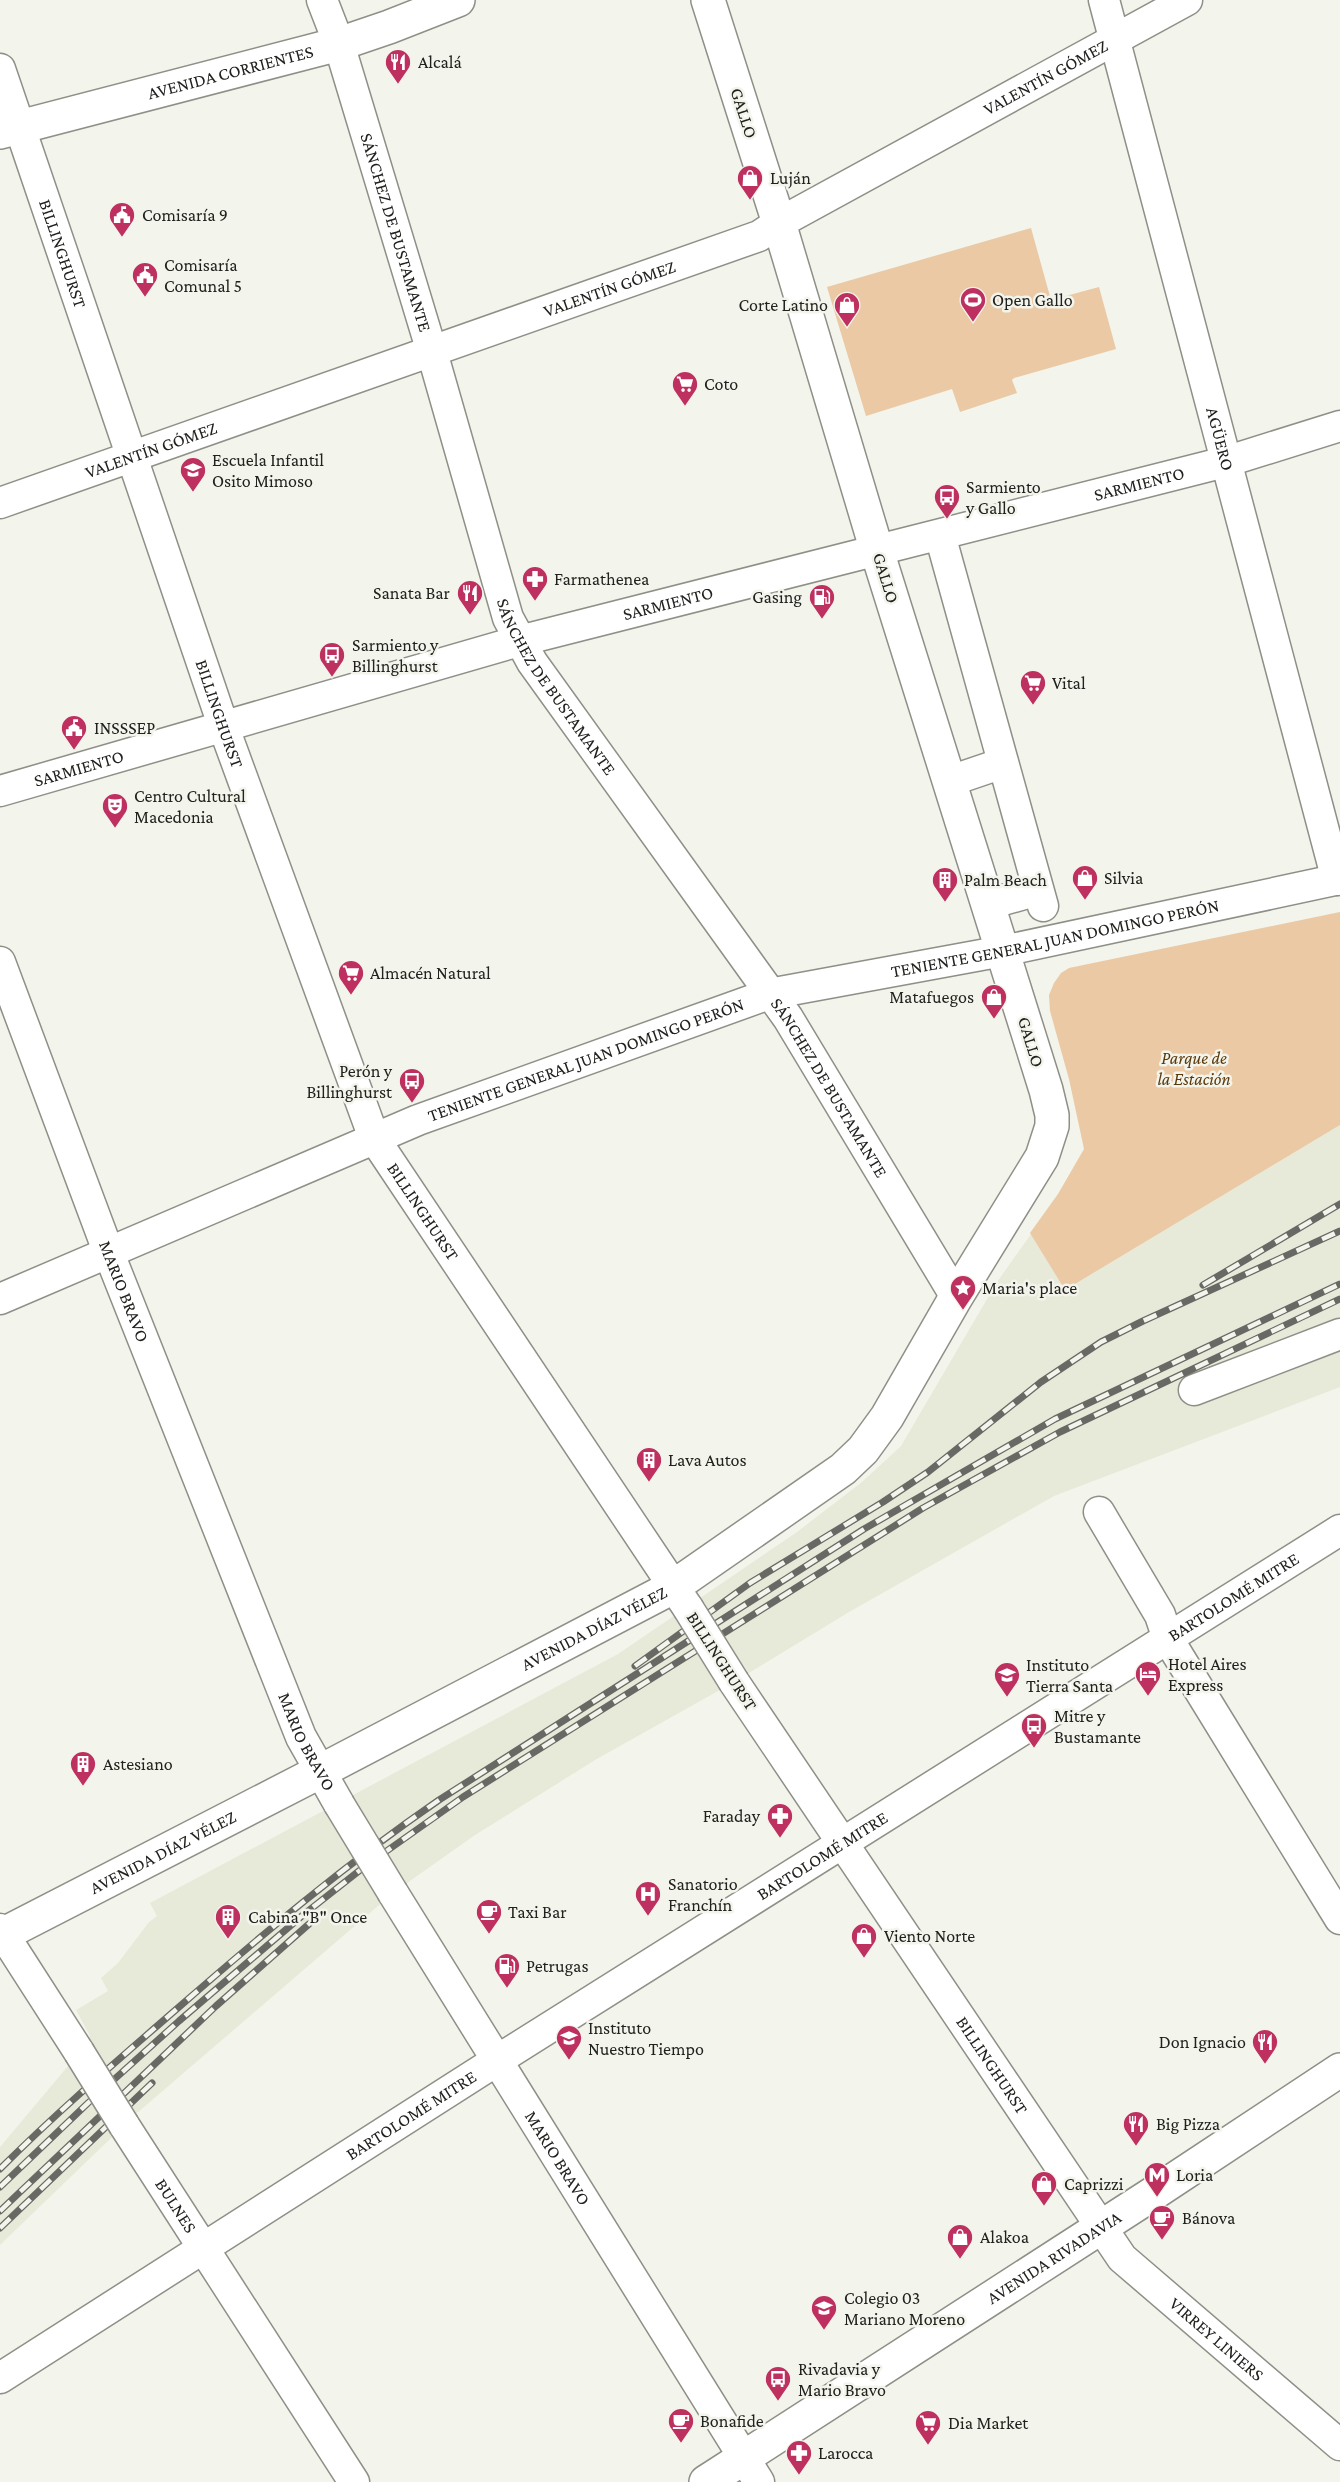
<svg xmlns="http://www.w3.org/2000/svg" width="1340" height="2482" font-family="'Crimson Pro',serif">
  <style>
    .built { fill: #e7ead9 }
    .green { fill: #eac9a4 }
    .lines { fill: none; stroke-linecap: round; stroke-linejoin: round }
    .minor-casing { stroke: #8e9087; stroke-width: 33 }
    .major-casing { stroke: #8e9087; stroke-width: 36 }
    .minor { stroke: #fff; stroke-width: 30 }
    .major { stroke: #fff; stroke-width: 33 }
    .rail-casing { stroke: #686964; stroke-width: 7 }
    .rail { stroke: #f3f4eb; stroke-width: 4.5; stroke-dasharray: 14; stroke-linecap: butt }
    .minor-bridge-casing { stroke: #8e9087; stroke-width: 33; stroke-linecap: butt }
    .minor-bridge { stroke: #fff; stroke-width: 30 }
    .labels { text-anchor: middle; dominant-baseline: central; stroke-width: 5; stroke-linejoin: round; paint-order: stroke }
    .poi-label { font-size: 18px; fill: #21211e; stroke: #f3f4eb; text-anchor: start }
    .street-label { font-size: 18px; fill: #21211e; stroke: #f3f4eb }
    .park-label { font-size: 18px; font-style: italic; fill: #5a390b; stroke: #f3f4eb }
  </style>
  <rect width="100%" height="100%" fill="#f3f4eb"/>
  <path class="built" d="M 1340,1125 L 1340,1387 L 1054,1496 L 849,1612 L 734,1682 L 595,1760 L 475,1835 L 393,1893 L 137,2113 L 0,2245 L 0,2147 L 68,2066 L 90,2036 L 76,2010 L 108,1991 L 101,1978 L 118,1963 L 149,1922 L 157,1916 L 150,1903 L 618,1654 L 797,1532 L 862,1482 L 901,1446 L 997,1282 L 1031,1234 L 1065,1290 Z"/>
  <path class="green" d="M 1031,228 L 1051,300 L 1099,287 L 1116,349 L 1014,378 L 1012,380 L 1017,393 L 960,412 L 952,389 L 866,416 L 827,287 Z
    M 1340,912 L 1340,1125 L 1065,1290 L 1030,1233 L 1058,1194 L 1084,1149 L 1069,1079 L 1050,1011 L 1049,995 L 1054,983 L 1061,973 L 1069,968 Z"/>
  <g class="lines">
    <g class="minor-casing">
      <g id="minor">
        <path id="s1" d="M 322,0 L 339,44 L 432,352 L 508,618 L 532,662 L 788,1018 L 956,1297"/>
        <path id="s2" d="M 1104,0 L 1337,880"/>
        <path id="s3" d="M 0,69 L 224,728 L 374,1138 L 688,1608"/>
        <path id="s4" d="M 0,503 L 759,236 L 779,223 L 1187,0"/>
        <path d="M 940,535 L 1043,906"/>
        <path d="M 950,781 L 1003,763"/>
        <path id="s5" d="M 0,791 L 519,641 L 1225,462 L 1340,426"/>
        <path d="M 989,904 L 1038,890"/>
        <path id="s6" d="M 0,962 L 108,1251 L 301,1737 L 339,1804"/>
        <path id="s7" d="M 0,1299 L 418,1120 L 769,994 L 1003,951 L 1340,879"/>
        <path d="M 1194,1390 L 1340,1334"/>
        <path d="M 1099,1512 L 1160,1615 L 1168,1639 L 1340,1919"/>
        <path id="s8" d="M 734,1682 L 1122,2258 L 1340,2445"/>
        <path id="s9" d="M 393,1893 L 759,2482"/>
        <path d="M 0,1929 L 79,2052"/>
        <path id="s10" d="M 124,2125 L 354,2482"/>
        <path id="s11" d="M 0,2378 L 496,2061 L 1340,1530"/>
      </g>
    </g>
    <g class="major-casing">
      <g id="major">
        <path id="s12" d="M 0,132 L 339,44 L 389,27 L 458,0"/>
        <path id="s13" d="M 0,1936 L 321,1771 L 673,1587 L 843,1469 L 863,1450 L 887,1417 L 956,1297 L 1042,1157 L 1052,1126 L 1052,1115 L 1046,1090 L 877,551 L 779,223 L 708,0"/>
        <path id="s14" d="M 706,2482 L 1154,2193 L 1340,2070"/>
      </g>
    </g>
    <use href="#minor" class="minor"/>
    <use href="#major" class="major"/>
    <g class="rail-casing">
      <path id="rail" d="M 1203,1285 L 1340,1204
        M 635,1666 L 750,1583 L 883,1502 L 928,1472 L 1041,1382 L 1101,1342 L 1143,1321 L 1340,1231
        M 0,2169 C 57,2112 118,2060 179,2007 C 264,1933 346,1864 439,1800 L 864,1529 L 1055,1419 L 1340,1284
        M 0,2187 L 88,2103 L 179,2021 L 303,1915 L 364,1867 L 463,1797 L 923,1508 L 1060,1432 L 1340,1299
        M 0,2211 L 216,2006 L 309,1924
        M 0,2228 L 152,2083"/>
    </g>
    <use href="#rail" class="rail"/>
    <g class="minor-bridge-casing">
      <path id="minor-bridge" d="M 688,1608 L 734,1682
        M 339,1804 L 393,1893
        M 79,2052 L 124,2125"/>
    </g>
    <use href="#minor-bridge" class="minor-bridge"/>
  </g>
  <defs>
    <g id="restaurant-pin" transform="scale(1.35)"><path d="M0 17L-7.5 6A9.5 9.5 0 1 1 7.5 6Z" fill="#bd3060" stroke="#f3f4eb"/><path d="M-5-6h1v4h1v-4h1v4h1v-4h1v5L-1.5 .5V6h-2V.5L-5-1ZM5-6V6H3V1.5H1.5Q1.5-4 5-6Z" fill="#fff"/></g>
    <g id="shop-pin" transform="scale(1.35)"><path d="M0 17L-7.5 6A9.5 9.5 0 1 1 7.5 6Z" fill="#bd3060" stroke="#f3f4eb"/><path d="M-5-2.5h2.3a2.7 3.5 0 0 1 5.4 0H5L5.5 6h-11ZM-1.5-2.5h3a1.5 2.3 0 0 0-3 0Z" fill="#fff"/></g>
    <g id="civic-pin" transform="scale(1.35)"><path d="M0 17L-7.5 6A9.5 9.5 0 1 1 7.5 6Z" fill="#bd3060" stroke="#f3f4eb"/><path d="M-.6-6.5H3V-4.5H.6V-3L4-1V1h2V6H-6V1h2V-1L-.6-3ZM-1.2 2.5V6h2.4V2.5Z" fill="#fff"/></g>
    <g id="stadium-pin" transform="scale(1.35)"><path d="M0 17L-7.5 6A9.5 9.5 0 1 1 7.5 6Z" fill="#bd3060" stroke="#f3f4eb"/><path d="M0-5a6.5 5 0 1 0 0 10a6.5 5 0 1 0 0-10ZM-3.5-1.8h7v3.6h-7Z" fill="#fff"/></g>
    <g id="supermarket-pin" transform="scale(1.35)"><path d="M0 17L-7.5 6A9.5 9.5 0 1 1 7.5 6Z" fill="#bd3060" stroke="#f3f4eb"/><path d="M-6-5.5h2.5l.6 2H6L4.5 2H-2.5L-4.4-4H-6ZM-1.5 3.2a1.3 1.3 0 1 0 .1 0ZM3 3.2a1.3 1.3 0 1 0 .1 0Z" fill="#fff"/></g>
    <g id="school-pin" transform="scale(1.35)"><path d="M0 17L-7.5 6A9.5 9.5 0 1 1 7.5 6Z" fill="#bd3060" stroke="#f3f4eb"/><path d="M0-5L7-2L0 1L-7-2ZM-4 1L0 2.5L4 1V4Q0 6-4 4Z" fill="#fff"/></g>
    <g id="bus-pin" transform="scale(1.35)"><path d="M0 17L-7.5 6A9.5 9.5 0 1 1 7.5 6Z" fill="#bd3060" stroke="#f3f4eb"/><path d="M-5-6H5V4H4V6H2V4H-2V6H-4V4H-5ZM-3.5-4V0h7V-4ZM-3.5 1.2v1.5H-2V1.2ZM2 1.2v1.5H3.5V1.2Z" fill="#fff"/></g>
    <g id="pharmacy-pin" transform="scale(1.35)"><path d="M0 17L-7.5 6A9.5 9.5 0 1 1 7.5 6Z" fill="#bd3060" stroke="#f3f4eb"/><path d="M-2-6h4v4h4v4h-4v4h-4v-4h-4v-4h4Z" fill="#fff"/></g>
    <g id="fuel-pin" transform="scale(1.35)"><path d="M0 17L-7.5 6A9.5 9.5 0 1 1 7.5 6Z" fill="#bd3060" stroke="#f3f4eb"/><path d="M-5.5-6h7V0h2V4h1.3V-2.5L3-4.5l.8-.8L6-3V5H2.5V1h-1V6h-7ZM-4.2-4.7v3.2H.2V-4.7Z" fill="#fff"/></g>
    <g id="theatre-pin" transform="scale(1.35)"><path d="M0 17L-7.5 6A9.5 9.5 0 1 1 7.5 6Z" fill="#bd3060" stroke="#f3f4eb"/><path d="M-5-5.5Q0-4 5-5.5V0Q5 5 0 6Q-5 5-5 0ZM-3.3-2.5H-1v1.5H-3.3ZM1-2.5H3.3v1.5H1ZM-2.8 1Q0 5.5 2.8 1Z" fill="#fff"/></g>
    <g id="building-pin" transform="scale(1.35)"><path d="M0 17L-7.5 6A9.5 9.5 0 1 1 7.5 6Z" fill="#bd3060" stroke="#f3f4eb"/><path d="M-4-6H4V6H1V3H-1V6H-4ZM-2.5-4.3h1.7v1.8h-1.7ZM.8-4.3h1.7v1.8H.8ZM-2.5-1h1.7V.8h-1.7ZM.8-1h1.7V.8H.8Z" fill="#fff"/></g>
    <g id="sight-pin" transform="scale(1.35)"><path d="M0 17L-7.5 6A9.5 9.5 0 1 1 7.5 6Z" fill="#bd3060" stroke="#f3f4eb"/><path d="M0-6L1.8-2.2L6-1.7L2.9 1.2L3.7 5.4L0 3.3L-3.7 5.4L-2.9 1.2L-6-1.7L-1.8-2.2Z" fill="#fff"/></g>
    <g id="hotel-pin" transform="scale(1.35)"><path d="M0 17L-7.5 6A9.5 9.5 0 1 1 7.5 6Z" fill="#bd3060" stroke="#f3f4eb"/><path d="M-6-4.5h1.5V1H6V5H4.5V3h-9V5H-6ZM-4 0a1.8 1.8 0 1 1 3.6 0ZM.5 0V-2.5h3Q6-2.5 6 0Z" fill="#fff"/></g>
    <g id="hospital-pin" transform="scale(1.35)"><path d="M0 17L-7.5 6A9.5 9.5 0 1 1 7.5 6Z" fill="#bd3060" stroke="#f3f4eb"/><path d="M-5-5h3v3.5h4V-5h3V5h-3V1.5h-4V5h-3Z" fill="#fff"/></g>
    <g id="cafe-pin" transform="scale(1.35)"><path d="M0 17L-7.5 6A9.5 9.5 0 1 1 7.5 6Z" fill="#bd3060" stroke="#f3f4eb"/><path d="M-5.5-4.5H6V0H3Q3 3.5 0 3.5H-2.5Q-5.5 3.5-5.5 0ZM3-3.2v2h1.7v-2ZM-6 4.5H4V6H-6Z" fill="#fff"/></g>
    <g id="university-pin" transform="scale(1.35)"><path d="M0 17L-7.5 6A9.5 9.5 0 1 1 7.5 6Z" fill="#bd3060" stroke="#f3f4eb"/><path d="M0-5L7-2L0 1L-7-2ZM-4 1L0 2.5L4 1V4Q0 6-4 4Z" fill="#fff"/></g>
    <g id="metro-pin" transform="scale(1.35)"><path d="M0 17L-7.5 6A9.5 9.5 0 1 1 7.5 6Z" fill="#bd3060" stroke="#f3f4eb"/><path d="M-5.5 5V-5H-3L0 0L3-5H5.5V5H3V-.5L0 4L-3-.5V5Z" fill="#fff"/></g>
  </defs>
  <g fill-rule="evenodd">
    <use href="#restaurant-pin" x="398" y="62"/>
    <use href="#shop-pin" x="750" y="178"/>
    <use href="#civic-pin" x="122" y="215"/>
    <use href="#civic-pin" x="145" y="275"/>
    <use href="#stadium-pin" x="973" y="300"/>
    <use href="#shop-pin" x="847" y="305"/>
    <use href="#supermarket-pin" x="685" y="384"/>
    <use href="#school-pin" x="193" y="470"/>
    <use href="#bus-pin" x="947" y="497"/>
    <use href="#pharmacy-pin" x="535" y="579"/>
    <use href="#restaurant-pin" x="470" y="593"/>
    <use href="#fuel-pin" x="822" y="597"/>
    <use href="#bus-pin" x="332" y="655"/>
    <use href="#supermarket-pin" x="1033" y="683"/>
    <use href="#civic-pin" x="74" y="728"/>
    <use href="#theatre-pin" x="115" y="806"/>
    <use href="#shop-pin" x="1085" y="878"/>
    <use href="#building-pin" x="945" y="880"/>
    <use href="#supermarket-pin" x="351" y="973"/>
    <use href="#shop-pin" x="994" y="997"/>
    <use href="#bus-pin" x="412" y="1081"/>
    <use href="#sight-pin" x="963" y="1288"/>
    <use href="#building-pin" x="649" y="1460"/>
    <use href="#hotel-pin" x="1148" y="1674"/>
    <use href="#school-pin" x="1007" y="1675"/>
    <use href="#bus-pin" x="1034" y="1726"/>
    <use href="#building-pin" x="83" y="1764"/>
    <use href="#pharmacy-pin" x="780" y="1816"/>
    <use href="#hospital-pin" x="648" y="1894"/>
    <use href="#cafe-pin" x="489" y="1912"/>
    <use href="#building-pin" x="228" y="1917"/>
    <use href="#shop-pin" x="864" y="1936"/>
    <use href="#fuel-pin" x="507" y="1966"/>
    <use href="#university-pin" x="569" y="2038"/>
    <use href="#restaurant-pin" x="1265" y="2042"/>
    <use href="#restaurant-pin" x="1136" y="2124"/>
    <use href="#metro-pin" x="1157" y="2175"/>
    <use href="#shop-pin" x="1044" y="2184"/>
    <use href="#cafe-pin" x="1162" y="2218"/>
    <use href="#shop-pin" x="960" y="2237"/>
    <use href="#school-pin" x="824" y="2308"/>
    <use href="#bus-pin" x="778" y="2379"/>
    <use href="#cafe-pin" x="681" y="2421"/>
    <use href="#supermarket-pin" x="928" y="2423"/>
    <use href="#pharmacy-pin" x="799" y="2453"/>
  </g>
  <g class="labels">
    <g class="poi-label">
      <text x="418" y="62">Alcalá</text>
      <text x="770" y="178">Luján</text>
      <text x="142" y="215">Comisaría 9</text>
      <text x="164" y="265">Comisaría<tspan x="164" dy="21">Comunal 5</tspan></text>
      <text x="992" y="300">Open Gallo</text>
      <text x="828" y="305" text-anchor="end">Corte Latino</text>
      <text x="704" y="384">Coto</text>
      <text x="212" y="460">Escuela Infantil<tspan x="212" dy="21">Osito Mimoso</tspan></text>
      <text x="966" y="487">Sarmiento<tspan x="966" dy="21">y Gallo</tspan></text>
      <text x="554" y="579">Farmathenea</text>
      <text x="450" y="593" text-anchor="end">Sanata Bar</text>
      <text x="802" y="597" text-anchor="end">Gasing</text>
      <text x="352" y="645">Sarmiento y<tspan x="352" dy="21">Billinghurst</tspan></text>
      <text x="1052" y="683">Vital</text>
      <text x="94" y="728">INSSSEP</text>
      <text x="134" y="796">Centro Cultural<tspan x="134" dy="21">Macedonia</tspan></text>
      <text x="1104" y="878">Silvia</text>
      <text x="964" y="880">Palm Beach</text>
      <text x="370" y="973">Almacén Natural</text>
      <text x="974" y="997" text-anchor="end">Matafuegos</text>
      <text x="392" y="1071" text-anchor="end">Perón y<tspan x="392" dy="21">Billinghurst</tspan></text>
      <text x="982" y="1288">Maria's place</text>
      <text x="668" y="1460">Lava Autos</text>
      <text x="1168" y="1664">Hotel Aires<tspan x="1168" dy="21">Express</tspan></text>
      <text x="1026" y="1665">Instituto<tspan x="1026" dy="21">Tierra Santa</tspan></text>
      <text x="1054" y="1716">Mitre y<tspan x="1054" dy="21">Bustamante</tspan></text>
      <text x="103" y="1764">Astesiano</text>
      <text x="760" y="1816" text-anchor="end">Faraday</text>
      <text x="668" y="1884">Sanatorio<tspan x="668" dy="21">Franchín</tspan></text>
      <text x="508" y="1912">Taxi Bar</text>
      <text x="248" y="1917">Cabina "B" Once</text>
      <text x="884" y="1936">Viento Norte</text>
      <text x="526" y="1966">Petrugas</text>
      <text x="588" y="2028">Instituto<tspan x="588" dy="21">Nuestro Tiempo</tspan></text>
      <text x="1246" y="2042" text-anchor="end">Don Ignacio</text>
      <text x="1156" y="2124">Big Pizza</text>
      <text x="1176" y="2175">Loria</text>
      <text x="1064" y="2184">Caprizzi</text>
      <text x="1182" y="2218">Bánova</text>
      <text x="980" y="2237">Alakoa</text>
      <text x="844" y="2298">Colegio 03<tspan x="844" dy="21">Mariano Moreno</tspan></text>
      <text x="798" y="2369">Rivadavia y<tspan x="798" dy="21">Mario Bravo</tspan></text>
      <text x="700" y="2421">Bonafide</text>
      <text x="948" y="2423">Dia Market</text>
      <text x="818" y="2453">Larocca</text>
    </g>
    <g class="street-label">
      <text stroke="none"><textPath href="#s12" startOffset="238">AVENIDA CORRIENTES</textPath></text>
      <text stroke="none"><textPath href="#s4" startOffset="1132">VALENTÍN GÓMEZ</textPath></text>
      <text transform="translate(744 113) rotate(72)">GALLO</text>
      <text stroke="none"><textPath href="#s1" startOffset="244">SÁNCHEZ DE BUSTAMANTE</textPath></text>
      <text stroke="none"><textPath href="#s3" startOffset="195">BILLINGHURST</textPath></text>
      <text stroke="none"><textPath href="#s4" startOffset="646">VALENTÍN GÓMEZ</textPath></text>
      <text stroke="none"><textPath href="#s2" startOffset="454">AGÜERO</textPath></text>
      <text stroke="none"><textPath href="#s4" startOffset="160">VALENTÍN GÓMEZ</textPath></text>
      <text stroke="none"><textPath href="#s5" startOffset="1180">SARMIENTO</textPath></text>
      <text transform="translate(886 578) rotate(73)">GALLO</text>
      <text stroke="none"><textPath href="#s5" startOffset="694">SARMIENTO</textPath></text>
      <text stroke="none"><textPath href="#s1" startOffset="729">SÁNCHEZ DE BUSTAMANTE</textPath></text>
      <text stroke="none"><textPath href="#s3" startOffset="681">BILLINGHURST</textPath></text>
      <text stroke="none"><textPath href="#s5" startOffset="82">SARMIENTO</textPath></text>
      <text stroke="none"><textPath href="#s7" startOffset="1119">TENIENTE GENERAL JUAN DOMINGO PERÓN</textPath></text>
      <text transform="translate(1031 1042) rotate(73)">GALLO</text>
      <text stroke="none"><textPath href="#s7" startOffset="633">TENIENTE GENERAL JUAN DOMINGO PERÓN</textPath></text>
      <text stroke="none"><textPath href="#s1" startOffset="1215">SÁNCHEZ DE BUSTAMANTE</textPath></text>
      <text stroke="none"><textPath href="#s3" startOffset="1221">BILLINGHURST</textPath></text>
      <text stroke="none"><textPath href="#s6" startOffset="352">MARIO BRAVO</textPath></text>
      <text stroke="none"><textPath href="#s11" startOffset="1460">BARTOLOMÉ MITRE</textPath></text>
      <text stroke="none"><textPath href="#s13" startOffset="669">AVENIDA DÍAZ VÉLEZ</textPath></text>
      <text transform="translate(722 1661) rotate(57)">BILLINGHURST</text>
      <text stroke="none"><textPath href="#s6" startOffset="838">MARIO BRAVO</textPath></text>
      <text stroke="none"><textPath href="#s13" startOffset="183">AVENIDA DÍAZ VÉLEZ</textPath></text>
      <text stroke="none"><textPath href="#s11" startOffset="974">BARTOLOMÉ MITRE</textPath></text>
      <text stroke="none"><textPath href="#s8" startOffset="462">BILLINGHURST</textPath></text>
      <text stroke="none"><textPath href="#s11" startOffset="488">BARTOLOMÉ MITRE</textPath></text>
      <text stroke="none"><textPath href="#s9" startOffset="312">MARIO BRAVO</textPath></text>
      <text stroke="none"><textPath href="#s10" startOffset="96">BULNES</textPath></text>
      <text stroke="none"><textPath href="#s14" startOffset="414">AVENIDA RIVADAVIA</textPath></text>
      <text stroke="none"><textPath href="#s8" startOffset="819">VIRREY LINIERS</textPath></text>
    </g>
    <g class="park-label">
      <text x="1194" y="1058">Parque de<tspan x="1194" dy="21">la Estación</tspan></text>
    </g>
  </g>
</svg>
